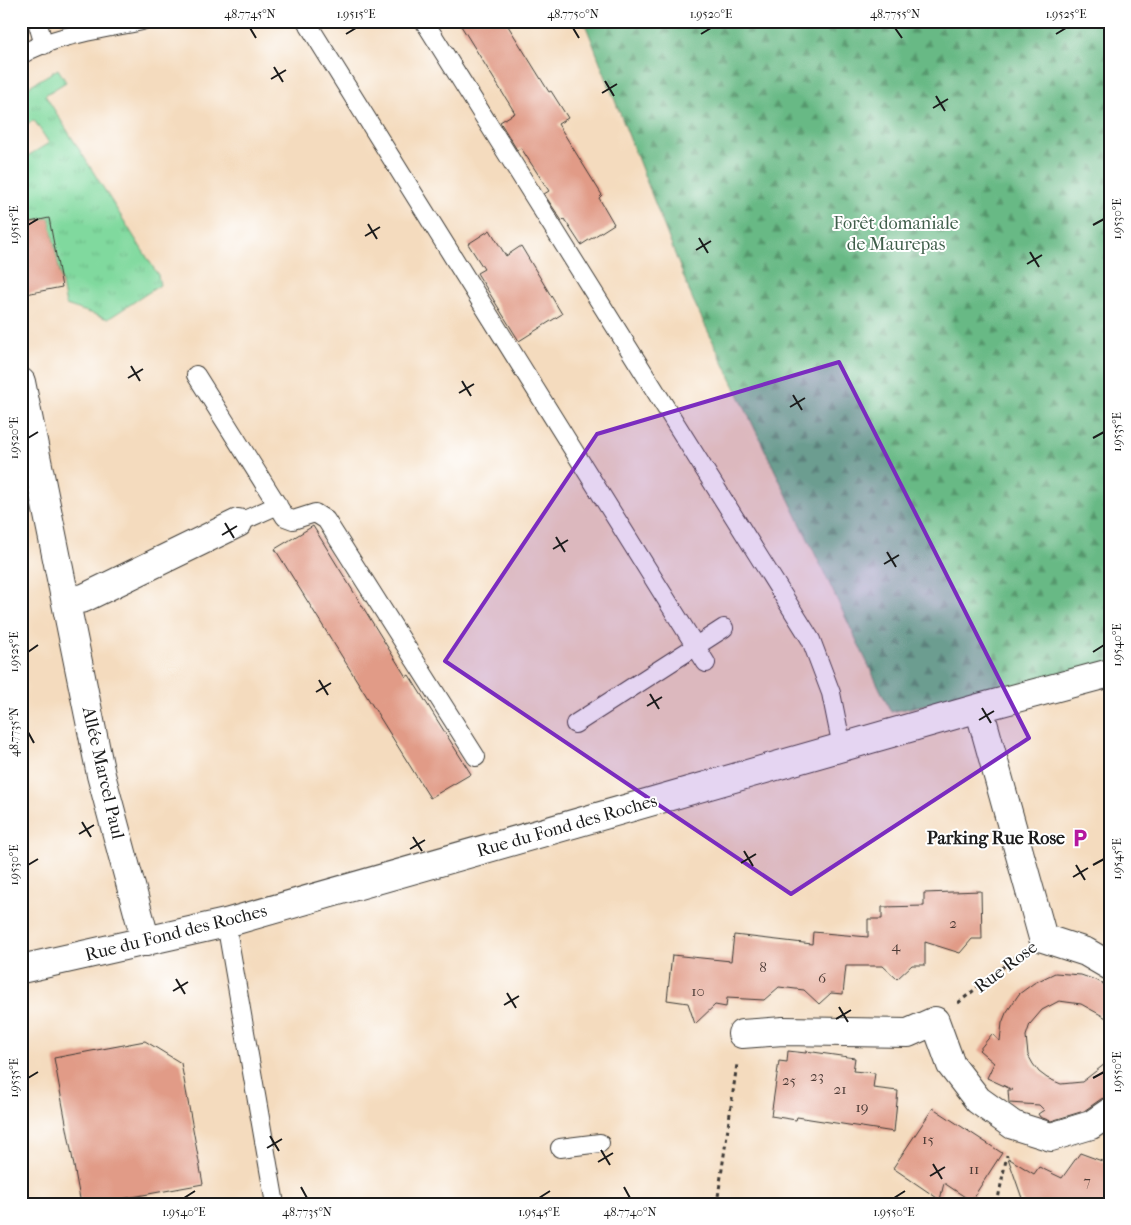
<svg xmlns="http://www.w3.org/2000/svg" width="1131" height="1225" font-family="'IM FELL French Canon',serif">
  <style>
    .grass { fill: url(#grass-tufts); stroke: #4e7a5d }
    .forest { fill: url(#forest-firs); stroke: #426a50 }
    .building { fill: #e19b87 }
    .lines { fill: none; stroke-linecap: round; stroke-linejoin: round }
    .lane-casing { stroke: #3c3934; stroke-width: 20 }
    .street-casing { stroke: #3c3934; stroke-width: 30 }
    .path { stroke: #3c3934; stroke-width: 3; stroke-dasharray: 4 4; stroke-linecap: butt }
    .lane { stroke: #fff; stroke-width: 18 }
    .street { stroke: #fff; stroke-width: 28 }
    .marked { fill: #7b2cbf; fill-opacity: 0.2; stroke: #7b2cbf; stroke-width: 4; stroke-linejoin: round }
    .ticks { fill: none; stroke: #1c1c1c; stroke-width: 2 }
    .labels { text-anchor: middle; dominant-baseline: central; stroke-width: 4; stroke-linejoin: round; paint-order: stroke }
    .number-label { font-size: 15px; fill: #4d3c37 }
    .park-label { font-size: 18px; fill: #3f5e4a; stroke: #fff }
    .street-label { font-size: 18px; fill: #1c1c1c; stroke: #fff }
    .poi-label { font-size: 18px; font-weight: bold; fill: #1c1c1c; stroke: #fff; text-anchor: end }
    .neatline { fill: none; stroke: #1c1c1c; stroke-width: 2 }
    .ticks-label { font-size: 12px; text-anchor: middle; fill: #1c1c1c }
  </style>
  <defs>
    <pattern id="grass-tufts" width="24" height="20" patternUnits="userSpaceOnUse" patternTransform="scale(1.25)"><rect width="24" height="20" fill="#80d99e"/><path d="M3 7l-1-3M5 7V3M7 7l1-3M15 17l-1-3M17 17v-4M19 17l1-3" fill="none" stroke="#6eba88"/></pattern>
    <pattern id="forest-firs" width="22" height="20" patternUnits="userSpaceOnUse" patternTransform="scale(1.25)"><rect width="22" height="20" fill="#68b985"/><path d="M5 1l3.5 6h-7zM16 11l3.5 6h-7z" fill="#55966c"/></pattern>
  </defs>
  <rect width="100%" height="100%" fill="#fff"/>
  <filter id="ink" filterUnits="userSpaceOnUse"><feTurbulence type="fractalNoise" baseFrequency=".02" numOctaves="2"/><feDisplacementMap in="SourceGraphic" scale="10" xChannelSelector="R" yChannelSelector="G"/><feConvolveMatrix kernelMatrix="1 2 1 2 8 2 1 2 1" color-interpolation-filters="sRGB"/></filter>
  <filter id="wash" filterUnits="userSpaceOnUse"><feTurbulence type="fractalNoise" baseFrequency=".0096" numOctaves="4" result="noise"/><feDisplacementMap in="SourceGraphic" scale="20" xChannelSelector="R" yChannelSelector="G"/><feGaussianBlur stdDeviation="1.12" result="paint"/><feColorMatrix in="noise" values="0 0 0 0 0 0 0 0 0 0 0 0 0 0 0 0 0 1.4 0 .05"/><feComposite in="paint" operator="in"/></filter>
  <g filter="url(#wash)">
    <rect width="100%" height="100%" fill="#f4dbbe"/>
    <path class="grass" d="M 58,69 L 66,82 L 45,95 L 158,275 L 160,285 L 108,319 L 66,305 L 49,218 L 21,224 L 21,160 L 49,143 L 34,120 L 21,127 L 21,91 Z"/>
    <path class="forest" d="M 584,21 L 1110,21 L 1110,665 L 891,712 L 692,298 Z"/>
    <g id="blocks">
      <path class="building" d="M 458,21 L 505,21 L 549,92 L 551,91 L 568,118 L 558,124 L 602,195 L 599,198 L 614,224 L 581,245 L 564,219 L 562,221 L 544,194 L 549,191 L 521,148 L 517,150 L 500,122 L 515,113 Z
        M 49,218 L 62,287 L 26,294 L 21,268 L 21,224 Z
        M 490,230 L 506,256 L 521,246 L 562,314 L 519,341 L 477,273 L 484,269 L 468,244 Z
        M 313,526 L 406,677 L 409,675 L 471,774 L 430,798 L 275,549 Z
        M 981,891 L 982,939 L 972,939 L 960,953 L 925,942 L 925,965 L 912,965 L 897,979 L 883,966 L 846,966 L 843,994 L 831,993 L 819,1004 L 804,990 L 779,987 L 764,1000 L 727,998 L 726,1007 L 715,1005 L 695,1024 L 688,1003 L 667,1000 L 672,955 L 731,961 L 734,935 L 812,944 L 813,932 L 868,937 L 868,919 L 882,919 L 882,907 L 924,906 L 924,893 Z
        M 1055,973 L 1081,975 L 1098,981 L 1110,988 L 1110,1020 L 1081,1004 L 1059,1001 L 1042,1010 L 1030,1024 L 1026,1036 L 1028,1055 L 1033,1064 L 1039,1072 L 1047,1078 L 1061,1084 L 1082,1082 L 1110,1060 L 1110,1096 L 1101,1099 L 1084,1111 L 1051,1121 L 1040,1117 L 1038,1114 L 1044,1110 L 1039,1105 L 1009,1103 L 1008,1090 L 1013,1090 L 987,1078 L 994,1063 L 979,1050 L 992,1034 L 1000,1041 L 1002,1023 L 1006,1013 L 1019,994 L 1034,983 Z
        M 145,1041 L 181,1063 L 203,1184 L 94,1204 L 81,1204 L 54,1058 Z
        M 788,1051 L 806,1053 L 806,1051 L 855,1058 L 853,1071 L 875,1073 L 873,1088 L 898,1091 L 894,1132 L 797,1117 L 796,1120 L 771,1116 L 779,1061 L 787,1062 Z
        M 933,1108 L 1002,1153 L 971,1201 L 944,1183 L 940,1200 L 893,1168 Z
        M 1080,1153 L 1110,1164 L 1110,1204 L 1024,1204 L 1008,1158 L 1034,1174 L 1039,1167 L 1062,1178 Z"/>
    </g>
  </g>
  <g filter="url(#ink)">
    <use href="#blocks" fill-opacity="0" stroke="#3c3934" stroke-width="1"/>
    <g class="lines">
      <g class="lane-casing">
        <path id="lane" d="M 37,21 L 44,45
          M 306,21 L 706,663
          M 424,21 L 811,640 L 831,693 L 842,747
          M 21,55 C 53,35 105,29 142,21
          M 196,375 L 285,517 L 293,520 L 315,513 L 326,520 L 476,757
          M 238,523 L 278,505
          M 575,724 L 724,628
          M 226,923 L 275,1204
          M 560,1148 L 600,1143"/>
      </g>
      <g class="street-casing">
        <path id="street" d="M 21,382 L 101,775 L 146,942
          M 66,602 L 84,598 L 238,523
          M 979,708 L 1043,938 L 1086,952 L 1110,966
          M 21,969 L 226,923 L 979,708 L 1110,673
          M 742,1034 L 783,1031 L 908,1033 L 935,1021 L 951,1065 L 978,1100 L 1013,1125 L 1051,1137 L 1091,1125 L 1110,1112"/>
      </g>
      <path class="path" d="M 958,1003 L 1018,955
        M 717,1204 L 737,1064
        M 997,1204 L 1007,1155"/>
      <use href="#lane" class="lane"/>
      <use href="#street" class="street"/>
    </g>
  </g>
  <path class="marked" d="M 839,362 L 1029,738 L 791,894 L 445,661 L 597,434 Z"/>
  <path class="ticks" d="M 250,28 L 256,38M 573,28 L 579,38M 895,28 L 902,38M 346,34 L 356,28M 701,34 L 711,28M 1056,34 L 1066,28M 274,67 L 283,82M 271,79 L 286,70M 605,81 L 614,96M 602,93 L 617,84M 936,96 L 945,111M 933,108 L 948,99M 368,224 L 377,239M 28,225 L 38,219M 1093,225 L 1104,219M 365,236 L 380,227M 699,238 L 708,253M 696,250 L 711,241M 1030,252 L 1039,267M 1027,264 L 1042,255M 131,366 L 140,381M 128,378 L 143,369M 462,381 L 471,396M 459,393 L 474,384M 793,395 L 802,410M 790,407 L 805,398M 28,438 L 38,432M 1093,438 L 1104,432M 225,523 L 234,538M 222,535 L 237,526M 556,537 L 565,552M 553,549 L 568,540M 887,552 L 896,567M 884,564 L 899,555M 28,652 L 38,645M 1093,652 L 1104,645M 319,680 L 328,695M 316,692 L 331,683M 650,694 L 659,709M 647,706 L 662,697M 982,708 L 991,723M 979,720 L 994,711M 28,732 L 34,743M 82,822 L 91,837M 79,834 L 94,825M 413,837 L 422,851M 410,849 L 425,840M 744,851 L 753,866M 741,863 L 756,854M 28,865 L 38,859M 1076,865 L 1085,880M 1093,865 L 1104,859M 1073,877 L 1088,868M 176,979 L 185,994M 173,991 L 188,982M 507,993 L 516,1008M 504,1005 L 519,996M 839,1007 L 848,1022M 836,1019 L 851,1010M 28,1078 L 38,1072M 1093,1078 L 1104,1072M 270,1136 L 279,1151M 267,1148 L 282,1139M 601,1150 L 610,1165M 598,1162 L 613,1153M 933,1164 L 942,1179M 930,1176 L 945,1167M 301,1187 L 307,1198M 624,1187 L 630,1198M 184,1198 L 195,1191M 539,1198 L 550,1191M 894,1198 L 905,1191"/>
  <defs>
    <g id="parking-bare" transform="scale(1.5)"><path d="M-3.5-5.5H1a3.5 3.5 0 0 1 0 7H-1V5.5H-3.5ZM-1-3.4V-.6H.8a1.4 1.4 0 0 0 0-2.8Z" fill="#b5179e" stroke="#fff" stroke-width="2.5" paint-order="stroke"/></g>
  </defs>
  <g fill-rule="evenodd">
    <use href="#parking-bare" x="1080" y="838"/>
  </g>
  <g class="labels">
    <g class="number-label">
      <text x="953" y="923">2</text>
      <text x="896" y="946">4</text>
      <text x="763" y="967">8</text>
      <text x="822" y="978">6</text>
      <text x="698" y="991">10</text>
      <text x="817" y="1076">23</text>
      <text x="789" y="1080">25</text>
      <text x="840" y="1089">21</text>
      <text x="862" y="1107">19</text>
      <text x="928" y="1139">15</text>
      <text x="974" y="1169">11</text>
      <text x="1087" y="1181">7</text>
    </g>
    <g class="park-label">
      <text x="896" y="223">Forêt domaniale<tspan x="896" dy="21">de Maurepas</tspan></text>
    </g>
    <g class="street-label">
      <text transform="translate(103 773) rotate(77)">Allée Marcel Paul</text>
      <text transform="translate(567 826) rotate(-16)">Rue du Fond des Roches</text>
      <text transform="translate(176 933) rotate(-14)">Rue du Fond des Roches</text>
      <text transform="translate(1006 967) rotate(-37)">Rue Rose</text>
    </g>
    <g class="poi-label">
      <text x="1065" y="838">Parking Rue Rose</text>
    </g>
  </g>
  <rect width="1131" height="1225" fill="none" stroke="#fff" stroke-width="55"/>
  <rect x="28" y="28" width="1076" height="1170" class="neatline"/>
  <g class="ticks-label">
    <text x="250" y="18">48.7745°N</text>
    <text x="356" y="18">1.9515°E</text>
    <text x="573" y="18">48.7750°N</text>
    <text x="711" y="18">1.9520°E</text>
    <text x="895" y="18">48.7755°N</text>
    <text x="1066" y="18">1.9525°E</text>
    <text transform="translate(1117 219) rotate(-90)" y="4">1.9530°E</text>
    <text transform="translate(14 225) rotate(-90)" y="4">1.9515°E</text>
    <text transform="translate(1117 432) rotate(-90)" y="4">1.9535°E</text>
    <text transform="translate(14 438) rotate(-90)" y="4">1.9520°E</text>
    <text transform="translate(1117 645) rotate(-90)" y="4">1.9540°E</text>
    <text transform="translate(14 652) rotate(-90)" y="4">1.9525°E</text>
    <text transform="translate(14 732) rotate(-90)" y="4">48.7735°N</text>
    <text transform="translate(1117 859) rotate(-90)" y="4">1.9545°E</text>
    <text transform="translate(14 865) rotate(-90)" y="4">1.9530°E</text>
    <text transform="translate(1117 1072) rotate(-90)" y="4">1.9550°E</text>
    <text transform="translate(14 1078) rotate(-90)" y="4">1.9535°E</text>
    <text x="184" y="1216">1.9540°E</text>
    <text x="307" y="1216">48.7735°N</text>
    <text x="539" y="1216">1.9545°E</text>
    <text x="630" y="1216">48.7740°N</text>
    <text x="894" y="1216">1.9550°E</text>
  </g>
</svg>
